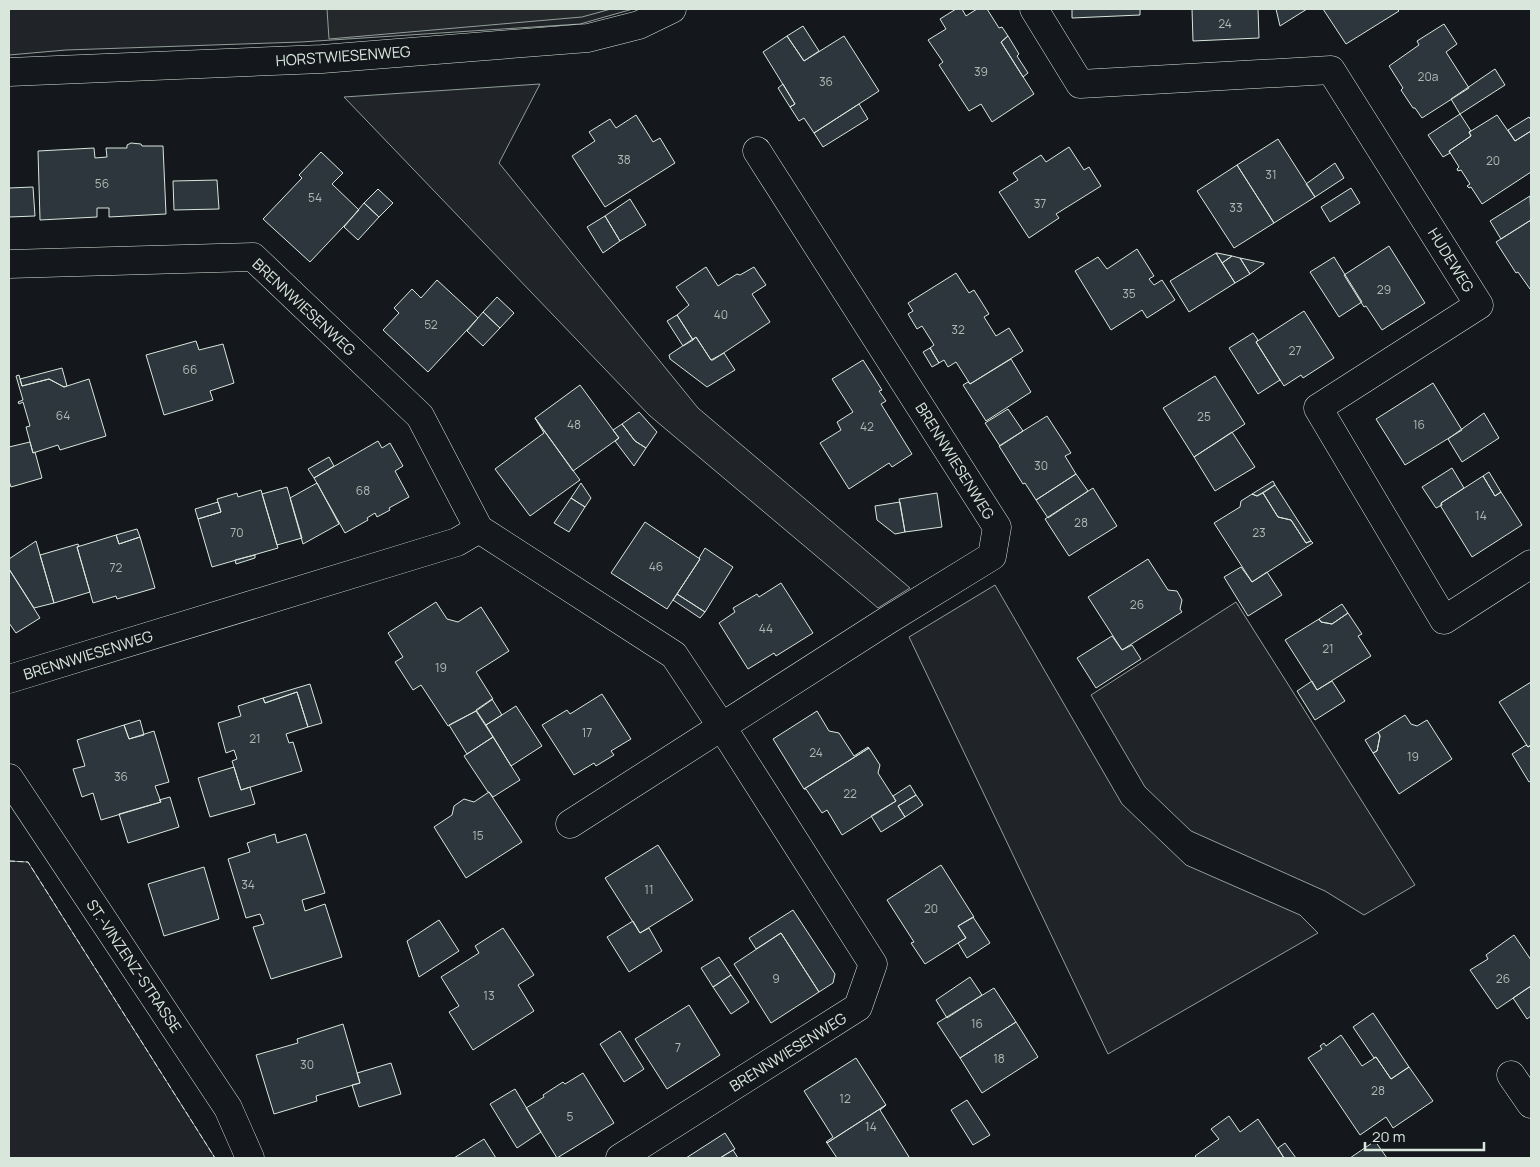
<svg xmlns="http://www.w3.org/2000/svg" width="1540" height="1167" font-family="Manrope,sans-serif">
  <style>
    .green { fill: #202428; stroke: #939e99 }
    .parking { fill: #24282b; stroke: #939e99 }
    .building { fill: #2c363c; stroke: #d8e6dc }
    .lines { fill: none; stroke-linecap: round; stroke-linejoin: round }
    .minor-casing { stroke: #d8e6dc; stroke-width: 29 }
    .minor { stroke: #14181c; stroke-width: 28 }
    .fence { stroke: #d8e6dc; stroke-width: 1; stroke-dasharray: 6 2.5; stroke-linecap: butt }
    .labels { text-anchor: middle; dominant-baseline: central; stroke-width: 4; stroke-linejoin: round; paint-order: stroke }
    .number-label { font-size: 12px; fill: #adbab4 }
    .street-label { font-size: 15px; fill: #d8e6dc; stroke: #14181c }
  </style>
  <rect width="100%" height="100%" fill="#14181c"/>
  <path class="green" d="M 9,9 L 633,9 L 580,24 L 301,42 L 66,50 L 9,55 Z
    M 540,84 L 499,163 L 698,408 L 910,588 L 878,608 L 649,415 L 344,97 Z
    M 995,585 L 1122,804 L 1186,865 L 1300,915 L 1318,933 L 1108,1054 L 909,637 Z
    M 1236,602 L 1415,885 L 1364,915 L 1325,891 L 1191,831 L 1145,787 L 1091,695 Z
    M 9,861 L 28,862 L 215,1158 L 9,1158 Z"/>
  <path class="parking" d="M 327,9 L 611,9 L 582,17 L 329,39 Z"/>
  <path class="building" d="M 956,9 L 962,9 L 966,16 L 977,9 L 987,9 L 999,28 L 1002,27 L 1008,36 L 1001,42 L 1034,94 L 992,122 L 981,104 L 969,111 L 939,65 L 943,62 L 928,40 L 946,29 L 940,19 Z
    M 1072,9 L 1140,9 L 1140,15 L 1072,18 Z
    M 1192,9 L 1258,9 L 1259,38 L 1193,41 Z
    M 1276,9 L 1307,9 L 1280,26 Z
    M 1323,9 L 1397,9 L 1399,11 L 1346,44 Z
    M 1444,24 L 1457,44 L 1446,52 L 1469,88 L 1422,118 L 1415,108 L 1413,108 L 1401,90 L 1403,88 L 1389,66 L 1419,45 L 1417,41 Z
    M 803,26 L 819,51 L 804,61 L 787,36 Z
    M 787,36 L 804,61 L 844,36 L 879,91 L 814,133 L 804,118 L 799,121 L 790,107 L 795,104 L 763,52 Z
    M 1008,36 L 1019,54 L 1017,56 L 1028,73 L 1023,77 L 1001,42 Z
    M 1495,69 L 1505,85 L 1460,114 L 1451,99 Z
    M 783,84 L 795,104 L 790,107 L 778,88 Z
    M 859,104 L 868,119 L 823,147 L 814,133 Z
    M 1460,114 L 1471,131 L 1469,132 L 1471,136 L 1449,151 L 1450,153 L 1443,157 L 1428,135 Z
    M 636,115 L 653,142 L 660,138 L 675,163 L 605,207 L 572,156 L 595,141 L 589,132 L 610,119 L 616,128 Z
    M 1497,115 L 1515,141 L 1531,131 L 1531,172 L 1482,204 L 1471,187 L 1469,188 L 1467,186 L 1470,184 L 1461,170 L 1458,171 L 1457,169 L 1459,167 L 1449,151 L 1471,136 L 1469,132 L 1471,131 Z
    M 1529,117 L 1531,120 L 1531,131 L 1515,141 L 1508,130 Z
    M 1278,139 L 1315,197 L 1274,223 L 1237,165 Z
    M 131,143 L 141,144 L 142,146 L 163,146 L 166,214 L 109,217 L 109,208 L 97,208 L 97,217 L 40,220 L 38,151 L 94,148 L 95,158 L 107,157 L 106,148 L 127,148 L 127,145 Z
    M 1069,147 L 1084,170 L 1089,167 L 1101,186 L 1056,214 L 1059,218 L 1029,238 L 999,192 L 1018,180 L 1013,173 L 1041,155 L 1046,162 Z
    M 321,152 L 343,173 L 332,184 L 359,210 L 310,262 L 263,219 L 302,178 L 299,175 Z
    M 1335,163 L 1344,178 L 1315,197 L 1306,184 Z
    M 1237,165 L 1274,223 L 1234,248 L 1197,191 Z
    M 217,180 L 219,209 L 174,210 L 173,181 Z
    M 33,187 L 35,216 L 9,217 L 9,188 Z
    M 1351,188 L 1360,203 L 1330,222 L 1321,207 Z
    M 378,189 L 393,203 L 379,217 L 364,203 Z
    M 1530,196 L 1531,220 L 1501,239 L 1490,221 Z
    M 630,199 L 646,225 L 620,241 L 605,216 Z
    M 364,203 L 379,217 L 358,240 L 344,227 Z
    M 605,216 L 620,241 L 603,253 L 587,227 Z
    M 1531,220 L 1531,288 L 1530,289 L 1518,272 L 1516,273 L 1496,242 Z
    M 1389,246 L 1425,303 L 1382,330 L 1366,306 L 1364,307 L 1344,275 Z
    M 1137,249 L 1154,276 L 1149,279 L 1154,285 L 1162,280 L 1175,300 L 1147,318 L 1142,310 L 1111,330 L 1075,271 L 1098,257 L 1107,269 Z
    M 1216,253 L 1235,283 L 1189,312 L 1170,281 Z
    M 1216,253 L 1217,253 L 1232,256 L 1222,263 Z
    M 1232,256 L 1240,258 L 1250,274 L 1235,283 L 1222,263 Z
    M 1334,257 L 1362,302 L 1339,317 L 1310,272 Z
    M 1240,258 L 1264,263 L 1264,264 L 1250,274 Z
    M 706,267 L 718,286 L 737,274 L 740,275 L 754,267 L 766,285 L 752,294 L 770,322 L 713,360 L 711,360 L 696,337 L 693,340 L 677,315 L 689,305 L 676,287 Z
    M 956,273 L 969,293 L 974,290 L 989,314 L 984,317 L 996,336 L 1009,328 L 1023,351 L 970,384 L 956,362 L 948,367 L 944,360 L 939,363 L 930,348 L 934,345 L 922,326 L 917,329 L 908,314 L 913,311 L 908,303 Z
    M 437,280 L 478,318 L 428,372 L 383,330 L 399,313 L 394,308 L 412,289 L 421,298 Z
    M 497,297 L 514,313 L 500,328 L 483,312 Z
    M 1304,311 L 1334,358 L 1303,378 L 1301,375 L 1284,386 L 1256,342 Z
    M 483,312 L 500,328 L 483,346 L 467,331 Z
    M 677,315 L 693,340 L 683,346 L 667,321 Z
    M 1253,333 L 1258,340 L 1256,342 L 1280,380 L 1258,394 L 1229,348 Z
    M 696,337 L 711,360 L 724,353 L 735,370 L 707,387 L 670,359 L 669,355 Z
    M 196,341 L 199,350 L 223,344 L 234,383 L 210,391 L 213,400 L 164,415 L 146,355 Z
    M 930,348 L 939,363 L 932,367 L 923,352 Z
    M 1011,359 L 1031,392 L 986,421 L 963,385 L 968,382 L 970,384 Z
    M 863,360 L 882,390 L 879,391 L 886,401 L 881,404 L 912,454 L 892,467 L 889,463 L 849,489 L 820,443 L 841,430 L 837,422 L 853,412 L 832,379 Z
    M 62,368 L 67,386 L 64,387 L 49,379 L 22,386 L 20,379 Z
    M 19,375 L 22,386 L 49,379 L 64,387 L 89,379 L 106,436 L 60,450 L 58,445 L 33,453 L 26,427 L 30,426 L 23,402 L 19,404 L 18,402 L 23,400 L 16,376 Z
    M 1215,376 L 1245,424 L 1194,457 L 1163,408 Z
    M 1433,383 L 1462,430 L 1405,465 L 1376,419 Z
    M 580,385 L 619,438 L 573,471 L 535,418 Z
    M 1008,409 L 1023,431 L 1000,446 L 985,423 Z
    M 639,412 L 657,432 L 646,448 L 635,441 L 622,424 Z
    M 1484,413 L 1499,438 L 1462,462 L 1448,439 Z
    M 1047,416 L 1071,453 L 1065,456 L 1076,474 L 1036,500 L 1025,483 L 1023,484 L 999,446 Z
    M 535,418 L 580,480 L 530,516 L 495,469 L 544,433 Z
    M 622,424 L 635,441 L 646,448 L 634,466 L 615,441 L 619,438 L 613,430 Z
    M 1232,432 L 1255,467 L 1215,491 L 1194,457 Z
    M 378,441 L 382,448 L 390,443 L 403,466 L 395,471 L 409,497 L 389,508 L 390,510 L 377,517 L 375,513 L 367,518 L 368,520 L 345,533 L 314,478 Z
    M 30,442 L 33,453 L 35,452 L 42,478 L 11,487 L 9,481 L 9,447 Z
    M 329,457 L 334,466 L 314,478 L 308,469 Z
    M 1452,468 L 1464,488 L 1441,503 L 1442,505 L 1436,508 L 1422,487 Z
    M 1489,472 L 1501,492 L 1495,496 L 1483,476 Z
    M 1076,474 L 1088,491 L 1048,518 L 1036,500 Z
    M 1483,476 L 1495,496 L 1501,492 L 1522,525 L 1472,557 L 1440,505 L 1442,505 L 1441,503 Z
    M 1273,481 L 1275,485 L 1257,496 L 1252,494 Z
    M 317,483 L 339,524 L 303,544 L 290,498 Z
    M 581,483 L 591,498 L 585,507 L 571,498 Z
    M 1275,485 L 1311,541 L 1306,543 L 1291,520 L 1278,517 L 1263,493 Z
    M 287,487 L 302,538 L 277,545 L 262,494 Z
    M 1093,488 L 1117,526 L 1069,556 L 1045,519 Z
    M 261,490 L 278,548 L 212,567 L 198,519 L 221,512 L 217,499 L 237,493 L 238,497 Z
    M 937,493 L 942,527 L 905,532 L 899,499 Z
    M 1263,493 L 1278,517 L 1291,520 L 1306,543 L 1311,541 L 1313,543 L 1252,582 L 1214,523 L 1240,507 L 1241,501 L 1252,494 L 1257,496 Z
    M 571,498 L 585,507 L 569,532 L 554,523 Z
    M 218,502 L 221,512 L 198,519 L 195,509 Z
    M 900,502 L 905,532 L 895,534 L 877,520 L 875,506 Z
    M 645,522 L 700,559 L 667,609 L 611,573 Z
    M 137,529 L 140,537 L 119,544 L 116,535 Z
    M 116,535 L 119,544 L 140,537 L 155,588 L 117,599 L 116,596 L 93,603 L 77,547 Z
    M 36,541 L 54,603 L 34,608 L 9,569 L 9,559 Z
    M 78,544 L 79,546 L 77,547 L 90,592 L 54,603 L 40,555 Z
    M 705,548 L 733,567 L 705,612 L 677,594 L 700,559 L 699,558 Z
    M 255,555 L 255,558 L 236,564 L 235,560 Z
    M 1148,559 L 1168,590 L 1177,591 L 1182,600 L 1180,609 L 1182,612 L 1122,650 L 1088,597 Z
    M 1241,567 L 1252,582 L 1267,572 L 1282,595 L 1248,616 L 1224,577 Z
    M 9,569 L 40,618 L 16,633 L 9,623 Z
    M 781,583 L 813,633 L 776,656 L 774,653 L 748,669 L 719,623 L 735,612 L 733,608 L 757,594 L 759,597 Z
    M 677,594 L 705,612 L 700,618 L 673,600 Z
    M 436,602 L 447,619 L 458,622 L 481,607 L 509,651 L 476,672 L 493,699 L 476,711 L 448,726 L 421,685 L 413,690 L 395,662 L 403,657 L 388,633 Z
    M 1342,604 L 1348,613 L 1332,624 L 1321,622 L 1319,619 Z
    M 1348,613 L 1362,634 L 1358,636 L 1371,656 L 1317,690 L 1285,640 L 1319,619 L 1321,622 L 1332,624 Z
    M 1112,636 L 1122,650 L 1132,645 L 1141,659 L 1096,688 L 1077,658 Z
    M 1312,681 L 1317,690 L 1332,681 L 1345,701 L 1315,720 L 1297,691 Z
    M 1531,682 L 1531,745 L 1528,747 L 1499,702 Z
    M 310,684 L 322,723 L 308,727 L 297,692 L 265,703 L 263,698 Z
    M 297,692 L 308,727 L 286,734 L 289,743 L 293,742 L 302,771 L 241,790 L 232,761 L 237,759 L 234,750 L 226,753 L 218,723 L 241,716 L 238,706 L 263,698 L 265,703 Z
    M 602,694 L 631,739 L 611,751 L 614,755 L 596,766 L 594,763 L 574,775 L 542,725 L 567,710 L 570,714 Z
    M 492,699 L 502,715 L 486,725 L 476,710 Z
    M 516,706 L 542,746 L 511,766 L 486,725 Z
    M 476,711 L 493,737 L 467,754 L 449,725 Z
    M 817,711 L 829,731 L 839,733 L 854,756 L 868,747 L 869,748 L 804,789 L 773,739 Z
    M 1405,715 L 1411,724 L 1417,726 L 1427,720 L 1452,759 L 1399,794 L 1373,753 L 1377,751 L 1380,736 L 1378,732 Z
    M 140,720 L 144,735 L 129,739 L 124,725 Z
    M 124,725 L 129,739 L 154,731 L 169,782 L 155,786 L 161,802 L 101,820 L 93,793 L 82,797 L 73,769 L 85,766 L 77,740 Z
    M 1378,732 L 1380,736 L 1377,751 L 1373,753 L 1365,740 Z
    M 493,737 L 520,780 L 493,797 L 489,792 L 488,792 L 464,756 Z
    M 1526,745 L 1528,747 L 1531,745 L 1531,781 L 1529,782 L 1512,754 Z
    M 869,748 L 880,765 L 878,773 L 896,801 L 842,835 L 827,810 L 822,813 L 806,789 L 804,789 Z
    M 234,767 L 241,790 L 250,787 L 255,804 L 210,817 L 198,778 Z
    M 910,785 L 916,795 L 898,806 L 905,817 L 881,832 L 871,816 L 896,801 L 893,796 Z
    M 489,792 L 522,842 L 466,878 L 434,827 L 452,815 L 454,806 L 464,799 L 474,802 Z
    M 916,795 L 923,805 L 905,817 L 898,806 Z
    M 170,797 L 179,827 L 128,843 L 119,814 L 161,802 L 159,800 Z
    M 275,834 L 277,843 L 306,834 L 325,893 L 302,900 L 305,911 L 325,904 L 342,957 L 271,979 L 253,927 L 264,924 L 260,914 L 246,918 L 228,859 L 250,852 L 247,843 Z
    M 658,845 L 693,900 L 640,933 L 605,878 Z
    M 941,865 L 974,917 L 958,926 L 966,938 L 925,964 L 911,943 L 914,942 L 887,900 Z
    M 204,867 L 219,919 L 164,936 L 148,884 Z
    M 793,910 L 835,974 L 833,983 L 819,992 L 781,933 L 756,949 L 749,938 Z
    M 973,917 L 990,943 L 967,958 L 958,943 L 966,938 L 958,926 Z
    M 439,920 L 459,951 L 419,977 L 407,941 Z
    M 633,921 L 640,933 L 649,928 L 662,951 L 629,972 L 607,937 Z
    M 503,928 L 534,975 L 518,985 L 534,1011 L 473,1050 L 449,1012 L 459,1006 L 441,977 L 479,953 L 475,946 Z
    M 781,933 L 819,992 L 771,1023 L 734,964 Z
    M 1514,935 L 1531,960 L 1531,986 L 1497,1009 L 1470,970 L 1488,959 L 1486,955 Z
    M 719,957 L 731,975 L 713,987 L 701,968 Z
    M 731,975 L 749,1002 L 731,1014 L 713,987 Z
    M 970,977 L 982,995 L 947,1018 L 936,1000 Z
    M 1531,986 L 1531,1016 L 1527,1019 L 1513,998 Z
    M 994,988 L 1016,1022 L 960,1058 L 937,1023 Z
    M 689,1005 L 720,1055 L 667,1089 L 635,1039 Z
    M 1373,1013 L 1409,1067 L 1391,1079 L 1376,1057 L 1374,1058 L 1353,1027 Z
    M 1016,1022 L 1038,1057 L 982,1093 L 960,1058 Z
    M 343,1024 L 360,1083 L 316,1096 L 317,1101 L 274,1114 L 256,1055 L 298,1043 L 297,1039 Z
    M 620,1031 L 644,1069 L 624,1082 L 600,1044 Z
    M 1341,1035 L 1362,1066 L 1376,1057 L 1391,1079 L 1409,1067 L 1433,1101 L 1393,1128 L 1386,1117 L 1360,1135 L 1308,1058 L 1322,1049 L 1320,1046 L 1324,1043 L 1326,1046 Z
    M 856,1058 L 886,1105 L 827,1143 L 826,1142 L 833,1137 L 804,1091 Z
    M 391,1063 L 401,1094 L 359,1107 L 352,1085 L 360,1083 L 357,1073 Z
    M 583,1073 L 614,1123 L 557,1158 L 526,1108 L 544,1097 L 543,1095 L 563,1082 L 565,1084 Z
    M 515,1089 L 541,1132 L 517,1148 L 490,1104 Z
    M 967,1100 L 990,1135 L 973,1145 L 951,1110 Z
    M 886,1105 L 880,1110 L 909,1157 L 907,1158 L 837,1158 L 827,1143 Z
    M 1229,1116 L 1240,1132 L 1258,1119 L 1284,1158 L 1197,1158 L 1195,1156 L 1219,1139 L 1211,1129 Z
    M 725,1133 L 735,1149 L 733,1150 L 720,1158 L 686,1158 Z
    M 484,1139 L 496,1158 L 454,1158 Z
    M 1375,1141 L 1387,1158 L 1350,1158 Z
    M 1285,1143 L 1296,1158 L 1284,1158 L 1278,1148 Z
    M 733,1150 L 738,1158 L 720,1158 Z"/>
  <g class="lines">
    <g class="minor-casing">
      <path id="minor" d="M 1034,9 L 1080,84 L 1331,70 L 1479,305 L 1318,408 L 1444,620 L 1531,564
        M 9,72 L 322,59 L 588,38 L 639,25 L 672,9
        M 9,264 L 253,257 L 420,416 L 479,529 L 674,655 L 722,727 L 873,964 L 858,1007 L 620,1158
        M 9,679 L 457,542 L 479,529
        M 9,778 L 228,1108 L 250,1158
        M 570,824 L 888,620 L 992,556 L 997,527 L 757,151
        M 1511,1075 L 1531,1104"/>
    </g>
    <use href="#minor" class="minor"/>
    <path class="fence" d="M 9,861 L 28,862 L 215,1158"/>
  </g>
  <g class="labels">
    <g class="number-label">
      <text x="1225" y="23">24</text>
      <text x="981" y="71">39</text>
      <text x="1428" y="76">20a</text>
      <text x="826" y="81">36</text>
      <text x="624" y="159">38</text>
      <text x="1493" y="160">20</text>
      <text x="1271" y="174">31</text>
      <text x="102" y="183">56</text>
      <text x="315" y="197">54</text>
      <text x="1040" y="203">37</text>
      <text x="1236" y="207">33</text>
      <text x="1384" y="289">29</text>
      <text x="1129" y="293">35</text>
      <text x="721" y="314">40</text>
      <text x="431" y="324">52</text>
      <text x="958" y="329">32</text>
      <text x="1295" y="350">27</text>
      <text x="190" y="369">66</text>
      <text x="63" y="415">64</text>
      <text x="1204" y="416">25</text>
      <text x="574" y="424">48</text>
      <text x="1419" y="424">16</text>
      <text x="867" y="426">42</text>
      <text x="1041" y="465">30</text>
      <text x="363" y="490">68</text>
      <text x="1481" y="515">14</text>
      <text x="1081" y="522">28</text>
      <text x="237" y="532">70</text>
      <text x="1259" y="532">23</text>
      <text x="656" y="566">46</text>
      <text x="116" y="567">72</text>
      <text x="1137" y="604">26</text>
      <text x="766" y="628">44</text>
      <text x="1328" y="648">21</text>
      <text x="441" y="667">19</text>
      <text x="587" y="732">17</text>
      <text x="255" y="738">21</text>
      <text x="816" y="752">24</text>
      <text x="1413" y="756">19</text>
      <text x="121" y="776">36</text>
      <text x="850" y="793">22</text>
      <text x="478" y="835">15</text>
      <text x="248" y="884">34</text>
      <text x="649" y="889">11</text>
      <text x="931" y="908">20</text>
      <text x="776" y="978">9</text>
      <text x="1503" y="978">26</text>
      <text x="489" y="995">13</text>
      <text x="977" y="1023">16</text>
      <text x="678" y="1047">7</text>
      <text x="999" y="1058">18</text>
      <text x="307" y="1064">30</text>
      <text x="1378" y="1090">28</text>
      <text x="845" y="1098">12</text>
      <text x="570" y="1116">5</text>
      <text x="871" y="1126">14</text>
    </g>
    <g class="street-label">
      <text transform="translate(343 56) rotate(-4)">HORSTWIESENWEG</text>
      <text transform="translate(1451 260) rotate(58)">HUDEWEG</text>
      <text transform="translate(304 307) rotate(43)">BRENNWIESENWEG</text>
      <text transform="translate(955 461) rotate(58)">BRENNWIESENWEG</text>
      <text transform="translate(88 655) rotate(-17)">BRENNWIESENWEG</text>
      <text transform="translate(134 966) rotate(56)">ST.-VINZENZ-STRASSE</text>
      <text transform="translate(788 1052) rotate(-32)">BRENNWIESENWEG</text>
    </g>
  </g>
  <rect width="1540" height="1167" fill="none" stroke="#d8e6dc" stroke-width="20"/>
  <path d="M1365 1142v8h119v-8" fill="none" stroke="#d8e6dc" stroke-width="2.5"/>
  <text x="1372" y="1142" font-size="15" fill="#d8e6dc" stroke="#14181c" stroke-width="4" paint-order="stroke">20 m</text>
</svg>
